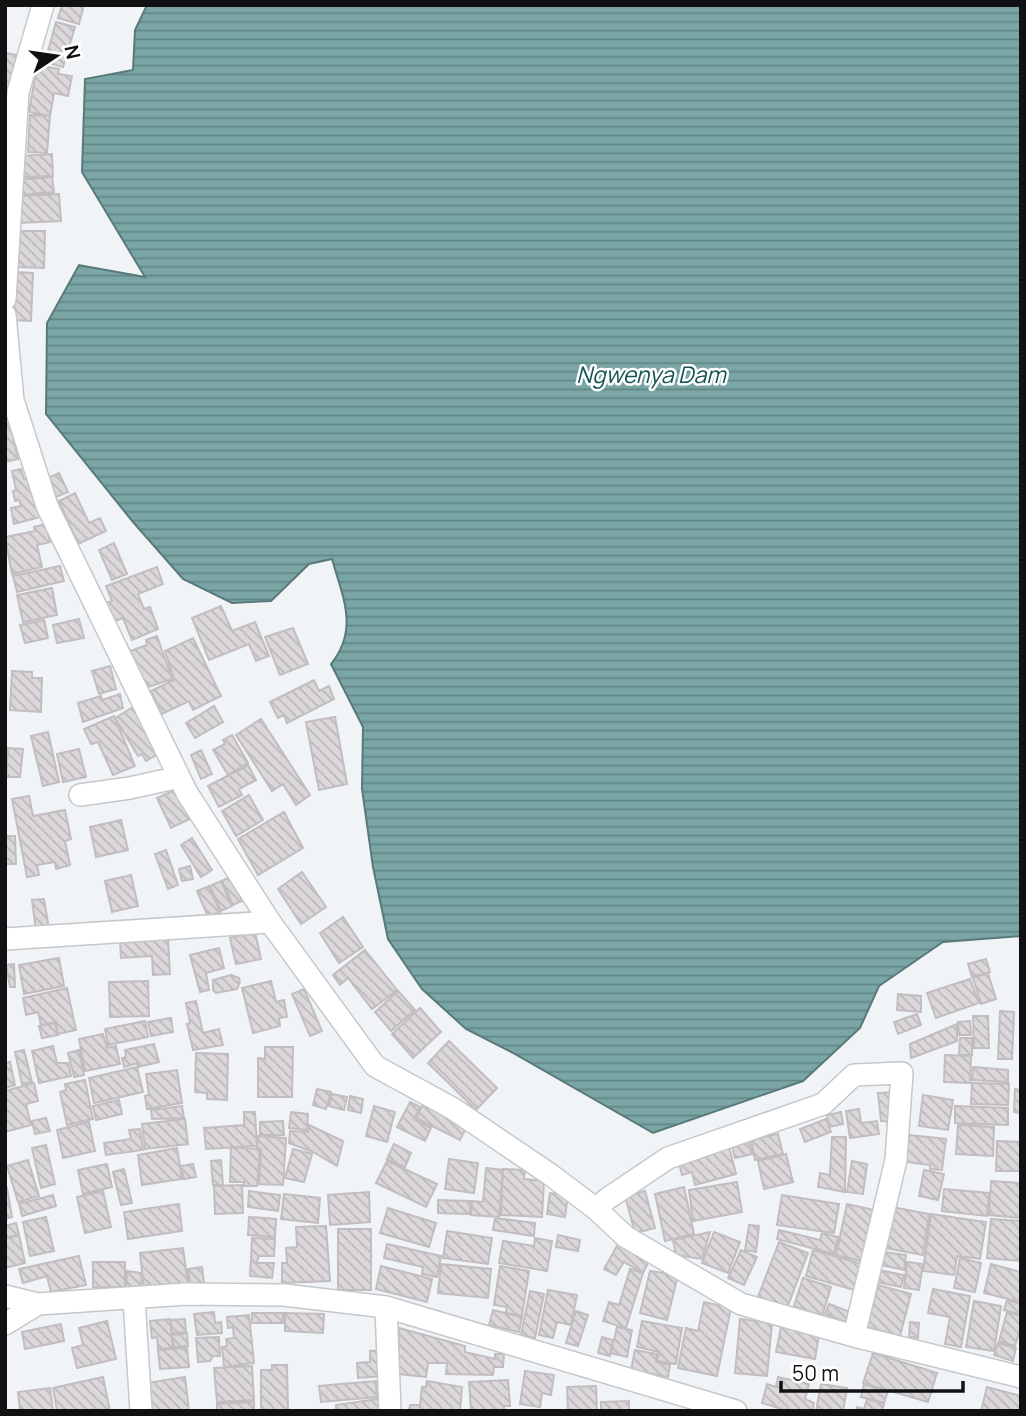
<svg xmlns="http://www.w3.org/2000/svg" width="1026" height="1416" font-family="Manrope,sans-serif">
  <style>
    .water { fill: url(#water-rules); stroke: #5a797a; stroke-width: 2 }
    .building { fill: url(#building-back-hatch); stroke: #c1bdc0; stroke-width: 2 }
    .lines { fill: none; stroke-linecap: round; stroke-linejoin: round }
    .minor-casing { stroke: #c5c8cb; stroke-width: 24 }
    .minor { stroke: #fff; stroke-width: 21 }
    .labels { text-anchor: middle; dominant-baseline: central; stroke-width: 5; stroke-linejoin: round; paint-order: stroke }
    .water-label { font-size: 23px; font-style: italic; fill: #145454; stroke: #fff }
  </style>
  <defs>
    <pattern id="water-rules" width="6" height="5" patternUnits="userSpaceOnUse" patternTransform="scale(1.75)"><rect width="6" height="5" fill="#7aa6a6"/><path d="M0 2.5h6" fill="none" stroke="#638686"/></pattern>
    <pattern id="building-back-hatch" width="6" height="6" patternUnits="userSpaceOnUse" patternTransform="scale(1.75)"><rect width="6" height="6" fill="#dbd7da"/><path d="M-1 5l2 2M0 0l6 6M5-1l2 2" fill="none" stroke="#bbb8ba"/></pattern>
  </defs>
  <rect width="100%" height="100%" fill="#f1f4f7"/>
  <path class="water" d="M 147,5 L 1021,5 L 1021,936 L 943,942 L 879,986 L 860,1028 L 803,1081 L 653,1133 L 513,1053 L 466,1029 L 422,989 L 388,939 L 373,867 L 362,789 L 363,727 L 331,664 C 359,629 343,598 332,559 L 309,564 L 271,601 L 232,603 L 183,579 L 133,522 L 46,414 L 47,323 L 79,265 L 145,277 L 82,172 L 85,79 L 133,70 L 135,30 Z"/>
  <path class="building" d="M 62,5 L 84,5 L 79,24 L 58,18 Z
    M 56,22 L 75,27 L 63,67 L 45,62 Z
    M 6,53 L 22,56 L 9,110 L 5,109 Z
    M 37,65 L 59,69 L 58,74 L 72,76 L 68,96 L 54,93 L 50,116 L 29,112 Z
    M 30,115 L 50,116 L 47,153 L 28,152 Z
    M 52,154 L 53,176 L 20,177 L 19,156 Z
    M 52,177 L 54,192 L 20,195 L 18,180 Z
    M 59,194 L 61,221 L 18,223 L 17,196 Z
    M 19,231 L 45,231 L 44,268 L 17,267 Z
    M 16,272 L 33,273 L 31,321 L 14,320 Z
    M 10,423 L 18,459 L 5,462 L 5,425 Z
    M 21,469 L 24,479 L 30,477 L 40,517 L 14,524 L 11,508 L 21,506 L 19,500 L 15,501 L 13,491 L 16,490 L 12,471 Z
    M 59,473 L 68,492 L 56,497 L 48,478 Z
    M 75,493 L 89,523 L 100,518 L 106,531 L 78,544 L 59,501 Z
    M 46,524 L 50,542 L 37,545 L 42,567 L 12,574 L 5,537 L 35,531 L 34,527 Z
    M 114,543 L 127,574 L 112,580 L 99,550 Z
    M 60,566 L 64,581 L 17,592 L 13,576 Z
    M 157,567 L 163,584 L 138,594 L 144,609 L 150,607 L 158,629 L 132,640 L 123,618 L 110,623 L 103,604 L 112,601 L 106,586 Z
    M 52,588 L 57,615 L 23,622 L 17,595 Z
    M 221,606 L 232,631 L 255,622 L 269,656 L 256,661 L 249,644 L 209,660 L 192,618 Z
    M 79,619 L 84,638 L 57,643 L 53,625 Z
    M 44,620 L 48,638 L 25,643 L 20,625 Z
    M 293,628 L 308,664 L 280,675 L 265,637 Z
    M 157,636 L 172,679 L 145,688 L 137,666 L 129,668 L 124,653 L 147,645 L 146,640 Z
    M 193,638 L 221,696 L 193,710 L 189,701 L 162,714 L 151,691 L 174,680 L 165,651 Z
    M 110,666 L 116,689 L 99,694 L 92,671 Z
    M 12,671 L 32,672 L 32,678 L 42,678 L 41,712 L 10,710 Z
    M 314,680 L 319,691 L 329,686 L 334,699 L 287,723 L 284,715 L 278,718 L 270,702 Z
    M 120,694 L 123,708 L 83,722 L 78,703 L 101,696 L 102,700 Z
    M 214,706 L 223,722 L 195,738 L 186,723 Z
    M 133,707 L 162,752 L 146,761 L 142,754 L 138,756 L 115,718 Z
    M 114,716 L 135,766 L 113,775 L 98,742 L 91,744 L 84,729 Z
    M 335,717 L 347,784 L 319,790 L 306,722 Z
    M 261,719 L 310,795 L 296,805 L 283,784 L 272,791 L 236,735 Z
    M 48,732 L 59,782 L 43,786 L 31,736 Z
    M 232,735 L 248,763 L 228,775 L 213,750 L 225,744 L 223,740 Z
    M 8,748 L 23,749 L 20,777 L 6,777 Z
    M 79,749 L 86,777 L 63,782 L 57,754 Z
    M 201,750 L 212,774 L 201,779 L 191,755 Z
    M 248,765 L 256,780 L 239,789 L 242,795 L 219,807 L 208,786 Z
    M 179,788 L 194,817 L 171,828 L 157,798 Z
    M 249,795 L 263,820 L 236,836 L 222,811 Z
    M 29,796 L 33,816 L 65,810 L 71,839 L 65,841 L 70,865 L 56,869 L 55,862 L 37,865 L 39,875 L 27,877 L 12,799 Z
    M 284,812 L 303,848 L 258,875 L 238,839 Z
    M 121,820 L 128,850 L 96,857 L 90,827 Z
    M 5,836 L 15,836 L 16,864 L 5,864 Z
    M 192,838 L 212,870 L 201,877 L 181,845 Z
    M 166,850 L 178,885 L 168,889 L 155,854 Z
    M 190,866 L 193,879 L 182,881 L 179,869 Z
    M 302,872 L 326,907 L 301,924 L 278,889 Z
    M 131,875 L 138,906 L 112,912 L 105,881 Z
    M 231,876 L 242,901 L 233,905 L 222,881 Z
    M 221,881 L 232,906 L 221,911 L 210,886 Z
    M 209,886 L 220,912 L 208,917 L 197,891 Z
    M 44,899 L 49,929 L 36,930 L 32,900 Z
    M 343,917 L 363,947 L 339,963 L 320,933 Z
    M 255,932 L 261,959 L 236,964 L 230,938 Z
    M 168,939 L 170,974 L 153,975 L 152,956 L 121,958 L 120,941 Z
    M 219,948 L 224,968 L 206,973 L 209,990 L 200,992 L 190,955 Z
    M 365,950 L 397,990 L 372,1009 L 348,978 L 340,985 L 333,975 Z
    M 59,958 L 64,986 L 24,994 L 19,965 Z
    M 986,959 L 990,972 L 972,977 L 968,964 Z
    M 14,964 L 15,987 L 10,987 L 6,965 Z
    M 988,973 L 996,999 L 981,1004 L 973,978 Z
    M 231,975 L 239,978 L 240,982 L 237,989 L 216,993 L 213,990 L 213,980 Z
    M 970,979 L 979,1003 L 936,1018 L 927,993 Z
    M 148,981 L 149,1016 L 110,1017 L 109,982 Z
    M 271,981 L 276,1002 L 284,1000 L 287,1017 L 279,1018 L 280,1026 L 253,1033 L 242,988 Z
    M 67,988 L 76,1030 L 58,1034 L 56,1022 L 41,1025 L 38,1012 L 26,1015 L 23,998 Z
    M 304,989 L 322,1031 L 310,1036 L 292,994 Z
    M 398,991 L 415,1010 L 391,1031 L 375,1012 Z
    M 898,994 L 921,996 L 921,1012 L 897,1010 Z
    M 196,1001 L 203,1033 L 219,1029 L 223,1045 L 193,1050 L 187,1024 L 190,1023 L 186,1003 Z
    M 420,1008 L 441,1032 L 413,1058 L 392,1034 Z
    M 1000,1011 L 1014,1012 L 1012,1059 L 998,1059 Z
    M 917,1014 L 921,1025 L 898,1034 L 894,1022 Z
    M 973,1016 L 988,1016 L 989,1048 L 974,1048 Z
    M 171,1018 L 173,1032 L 151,1036 L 148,1022 Z
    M 145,1021 L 148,1037 L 108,1045 L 105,1029 Z
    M 970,1021 L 971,1035 L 959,1035 L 958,1022 Z
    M 55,1023 L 58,1035 L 42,1038 L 39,1026 Z
    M 957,1024 L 957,1041 L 911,1058 L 910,1044 Z
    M 103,1034 L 107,1048 L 116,1046 L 120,1064 L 85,1071 L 79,1039 Z
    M 960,1038 L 972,1038 L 972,1055 L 959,1055 Z
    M 449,1041 L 497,1088 L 476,1110 L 428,1063 Z
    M 154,1044 L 159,1062 L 138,1067 L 138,1063 L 124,1067 L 122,1058 L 126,1057 L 125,1050 Z
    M 53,1046 L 57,1063 L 68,1063 L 71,1076 L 39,1083 L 32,1051 Z
    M 265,1047 L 293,1047 L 292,1097 L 258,1097 L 258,1058 L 265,1059 Z
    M 24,1050 L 32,1082 L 22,1084 L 15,1052 Z
    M 79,1050 L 84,1075 L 74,1077 L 68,1053 Z
    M 196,1053 L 228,1054 L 227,1100 L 207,1099 L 207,1093 L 195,1092 Z
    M 945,1055 L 971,1056 L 970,1083 L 944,1082 Z
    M 10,1062 L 15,1085 L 5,1088 L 5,1063 Z
    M 137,1067 L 143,1092 L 94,1103 L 89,1078 Z
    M 973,1067 L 1008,1070 L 1008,1082 L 972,1080 Z
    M 177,1070 L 182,1103 L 147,1109 L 145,1096 L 149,1095 L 146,1074 Z
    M 85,1080 L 93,1119 L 67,1125 L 60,1092 L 66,1090 L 65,1084 Z
    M 34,1083 L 38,1101 L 26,1104 L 31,1125 L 5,1132 L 5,1091 Z
    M 972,1083 L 1009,1084 L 1008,1105 L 971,1104 Z
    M 317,1089 L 331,1092 L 326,1109 L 313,1105 Z
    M 1015,1089 L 1021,1090 L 1021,1113 L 1014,1112 Z
    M 898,1092 L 897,1122 L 881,1121 L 878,1093 Z
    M 332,1094 L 347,1097 L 344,1110 L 329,1106 Z
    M 923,1095 L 953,1100 L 948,1130 L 919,1126 Z
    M 350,1096 L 363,1099 L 361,1113 L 348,1110 Z
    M 119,1100 L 122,1114 L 96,1120 L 93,1106 Z
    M 410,1102 L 420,1107 L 414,1119 L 431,1128 L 425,1141 L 397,1127 Z
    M 423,1104 L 467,1126 L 460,1140 L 416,1118 Z
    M 182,1106 L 184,1118 L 152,1119 L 151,1110 Z
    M 374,1106 L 395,1112 L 387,1142 L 366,1136 Z
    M 955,1106 L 1008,1108 L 1008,1125 L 955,1123 Z
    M 859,1109 L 861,1123 L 877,1121 L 879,1134 L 850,1138 L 846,1111 Z
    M 244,1112 L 255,1112 L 257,1146 L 206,1149 L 204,1128 L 244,1125 Z
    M 291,1112 L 308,1114 L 307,1130 L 289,1128 Z
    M 841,1112 L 843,1124 L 829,1127 L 827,1115 Z
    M 46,1118 L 50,1131 L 35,1134 L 32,1121 Z
    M 185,1119 L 188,1144 L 145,1149 L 142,1124 Z
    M 826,1119 L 831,1132 L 805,1142 L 800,1129 Z
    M 283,1121 L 284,1135 L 260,1135 L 260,1122 Z
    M 89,1122 L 95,1151 L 63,1158 L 57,1130 Z
    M 309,1125 L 343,1141 L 337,1166 L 313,1152 L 289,1143 L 290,1131 L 308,1132 Z
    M 958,1125 L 994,1127 L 993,1156 L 956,1154 Z
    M 140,1129 L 143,1150 L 106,1155 L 104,1143 L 131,1139 L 129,1130 Z
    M 778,1134 L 783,1154 L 755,1160 L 751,1140 Z
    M 909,1135 L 946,1139 L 942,1170 L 930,1169 L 930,1165 L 906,1162 Z
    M 258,1136 L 286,1138 L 283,1185 L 259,1184 L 261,1149 L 257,1148 Z
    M 832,1137 L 846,1137 L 845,1192 L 818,1187 L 820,1173 L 830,1175 Z
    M 997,1141 L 1021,1142 L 1021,1171 L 996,1171 Z
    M 749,1142 L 752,1154 L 735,1158 L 732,1146 Z
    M 394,1144 L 411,1153 L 405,1167 L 387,1159 Z
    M 46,1145 L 55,1184 L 41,1188 L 32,1148 Z
    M 231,1147 L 260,1149 L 257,1186 L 244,1186 L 244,1182 L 230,1182 Z
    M 729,1147 L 736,1174 L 695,1185 L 692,1172 L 682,1175 L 678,1160 Z
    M 177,1148 L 182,1179 L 142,1185 L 138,1155 Z
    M 293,1149 L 312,1154 L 304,1182 L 285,1178 Z
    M 786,1154 L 793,1182 L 764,1189 L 758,1161 Z
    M 449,1159 L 478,1163 L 474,1193 L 445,1189 Z
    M 28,1160 L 39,1196 L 18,1202 L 7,1166 Z
    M 221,1160 L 223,1185 L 213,1185 L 211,1161 Z
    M 387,1161 L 437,1184 L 426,1207 L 376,1183 Z
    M 852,1161 L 867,1164 L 863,1194 L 847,1192 Z
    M 107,1164 L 112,1187 L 83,1194 L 78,1170 Z
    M 193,1164 L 196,1177 L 184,1179 L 181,1166 Z
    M 486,1168 L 503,1170 L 499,1217 L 471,1215 L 472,1201 L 483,1202 Z
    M 124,1169 L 132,1203 L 121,1205 L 113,1172 Z
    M 503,1169 L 525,1170 L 524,1179 L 544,1181 L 542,1217 L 501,1215 Z
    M 924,1170 L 944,1174 L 938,1200 L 919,1196 Z
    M 991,1181 L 1021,1183 L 1021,1218 L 989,1215 Z
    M 737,1182 L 742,1212 L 693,1221 L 689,1190 Z
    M 242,1185 L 243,1213 L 215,1214 L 214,1186 Z
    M 684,1187 L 694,1234 L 665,1241 L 655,1194 Z
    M 7,1188 L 12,1217 L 5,1219 L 5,1224 L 5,1189 Z
    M 944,1189 L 989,1193 L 987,1216 L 942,1211 Z
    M 103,1191 L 111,1227 L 85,1233 L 77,1197 Z
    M 249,1191 L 280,1195 L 278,1211 L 248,1207 Z
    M 645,1191 L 655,1228 L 635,1233 L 625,1196 Z
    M 369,1192 L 370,1222 L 330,1225 L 328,1195 Z
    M 550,1193 L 568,1195 L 565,1217 L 547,1214 Z
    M 284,1194 L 320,1198 L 318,1223 L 281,1219 Z
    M 53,1195 L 56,1206 L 22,1216 L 19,1204 Z
    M 782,1195 L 839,1204 L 834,1233 L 777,1225 Z
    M 438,1200 L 470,1201 L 470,1214 L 438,1213 Z
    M 179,1204 L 182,1231 L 128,1239 L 124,1212 Z
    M 847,1204 L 878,1211 L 866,1262 L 836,1255 Z
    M 892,1207 L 929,1214 L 923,1255 L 885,1248 Z
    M 388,1208 L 436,1223 L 429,1247 L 380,1233 Z
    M 931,1214 L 986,1222 L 980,1259 L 957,1256 L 954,1275 L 923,1271 Z
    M 46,1217 L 54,1251 L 30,1256 L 23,1222 Z
    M 249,1217 L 276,1219 L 275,1237 L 248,1235 Z
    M 495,1218 L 535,1223 L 534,1236 L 493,1230 Z
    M 991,1219 L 1021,1221 L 1021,1261 L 987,1258 Z
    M 16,1223 L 19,1235 L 5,1238 L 5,1226 Z
    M 749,1225 L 759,1226 L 756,1252 L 745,1250 Z
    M 326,1226 L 330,1281 L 282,1283 L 282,1263 L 287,1263 L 286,1248 L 297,1247 L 296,1227 Z
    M 338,1229 L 371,1229 L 371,1290 L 338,1290 Z
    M 779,1230 L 820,1240 L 822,1233 L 838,1237 L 834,1254 L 777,1239 Z
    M 447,1231 L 492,1238 L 488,1264 L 443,1258 Z
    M 710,1232 L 702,1259 L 676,1255 L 673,1240 Z
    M 714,1232 L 740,1242 L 728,1273 L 702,1263 Z
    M 19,1235 L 25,1263 L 5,1268 L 5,1239 Z
    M 558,1235 L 580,1240 L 578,1251 L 556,1247 Z
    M 252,1238 L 275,1239 L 274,1256 L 259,1256 L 256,1263 L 274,1263 L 272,1278 L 250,1276 Z
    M 535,1238 L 552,1241 L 547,1271 L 499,1263 L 503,1241 L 534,1246 Z
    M 779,1242 L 808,1253 L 787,1308 L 758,1297 Z
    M 387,1244 L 441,1256 L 437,1277 L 422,1274 L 423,1267 L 384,1258 Z
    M 618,1244 L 649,1261 L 643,1273 L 624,1262 L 616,1275 L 604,1269 Z
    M 183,1248 L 188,1284 L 144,1289 L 140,1253 Z
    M 741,1250 L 757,1257 L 744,1285 L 728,1278 Z
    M 813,1250 L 869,1266 L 861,1292 L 806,1276 Z
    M 884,1252 L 906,1255 L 904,1270 L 881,1265 Z
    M 79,1256 L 86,1285 L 51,1292 L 47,1276 L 23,1283 L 19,1269 Z
    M 960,1258 L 981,1263 L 975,1292 L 954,1288 Z
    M 93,1262 L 125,1262 L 125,1287 L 93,1287 Z
    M 907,1262 L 923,1264 L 919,1290 L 904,1288 Z
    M 441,1264 L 491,1269 L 488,1298 L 438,1293 Z
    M 991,1264 L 1021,1272 L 1021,1302 L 984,1293 Z
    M 381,1266 L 432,1279 L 427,1302 L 376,1289 Z
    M 500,1266 L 529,1271 L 522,1316 L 506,1313 L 507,1307 L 494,1305 Z
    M 202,1267 L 204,1283 L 190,1284 L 188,1269 Z
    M 630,1269 L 643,1273 L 626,1328 L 603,1321 L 609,1302 L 619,1305 Z
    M 879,1270 L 904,1275 L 901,1287 L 877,1282 Z
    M 127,1271 L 142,1273 L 141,1288 L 126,1287 Z
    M 650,1271 L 678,1275 L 667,1320 L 640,1313 Z
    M 803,1278 L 831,1287 L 822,1316 L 794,1306 Z
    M 878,1285 L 911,1294 L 900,1336 L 867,1327 Z
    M 933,1289 L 970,1296 L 961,1347 L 945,1344 L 950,1317 L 928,1313 Z
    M 548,1290 L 577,1295 L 571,1325 L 557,1322 L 553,1338 L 539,1335 Z
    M 530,1291 L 544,1294 L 535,1338 L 521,1335 Z
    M 1007,1300 L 1021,1304 L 1021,1315 L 1004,1310 Z
    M 974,1301 L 1001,1306 L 994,1351 L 966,1347 Z
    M 704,1302 L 731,1308 L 717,1376 L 678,1368 L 686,1328 L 698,1331 Z
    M 829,1304 L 858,1315 L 854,1325 L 825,1314 Z
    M 493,1310 L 522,1317 L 519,1332 L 489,1325 Z
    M 576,1311 L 588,1315 L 578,1346 L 566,1343 Z
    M 214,1312 L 215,1323 L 221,1322 L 222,1333 L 197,1335 L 194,1314 Z
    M 1007,1312 L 1021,1316 L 1021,1326 L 1015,1346 L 999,1341 Z
    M 252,1313 L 283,1313 L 283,1323 L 252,1323 Z
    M 285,1313 L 324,1314 L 323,1333 L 285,1331 Z
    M 249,1315 L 254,1363 L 224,1367 L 222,1347 L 227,1346 L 226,1339 L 234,1338 L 233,1327 L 228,1328 L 227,1317 Z
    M 170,1319 L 173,1348 L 158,1349 L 157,1337 L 152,1338 L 150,1321 Z
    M 185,1319 L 186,1332 L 172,1333 L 171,1320 Z
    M 740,1319 L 772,1323 L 767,1376 L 735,1373 Z
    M 107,1321 L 116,1359 L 77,1368 L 72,1348 L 83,1345 L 79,1328 Z
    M 642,1321 L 682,1328 L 676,1364 L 657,1361 L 659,1352 L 637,1347 Z
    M 910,1322 L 919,1323 L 918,1338 L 909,1337 Z
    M 61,1324 L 64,1341 L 25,1349 L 22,1332 Z
    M 617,1327 L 632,1330 L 627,1357 L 611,1353 Z
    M 781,1327 L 819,1334 L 815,1359 L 776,1352 Z
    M 399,1328 L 465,1346 L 465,1352 L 495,1359 L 495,1354 L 504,1354 L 503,1367 L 494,1367 L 493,1375 L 446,1374 L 447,1363 L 428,1363 L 426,1377 L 398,1374 Z
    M 187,1333 L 188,1346 L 174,1347 L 172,1335 Z
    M 219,1337 L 220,1356 L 213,1356 L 210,1361 L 198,1362 L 196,1338 Z
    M 602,1337 L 613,1340 L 610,1356 L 598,1353 Z
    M 998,1343 L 1016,1348 L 1013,1361 L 994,1355 Z
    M 187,1348 L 189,1367 L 160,1369 L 158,1350 Z
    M 383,1350 L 384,1376 L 358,1378 L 357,1363 L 370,1362 L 370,1351 Z
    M 635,1350 L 657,1354 L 656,1362 L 670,1365 L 668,1377 L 631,1370 Z
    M 873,1353 L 937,1373 L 928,1402 L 863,1383 Z
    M 272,1365 L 287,1365 L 288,1411 L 261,1411 L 261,1370 L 272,1370 Z
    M 252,1366 L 254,1400 L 217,1402 L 214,1368 Z
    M 525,1371 L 554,1375 L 551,1395 L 542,1393 L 540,1407 L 520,1404 Z
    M 103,1377 L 110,1411 L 57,1411 L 53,1388 Z
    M 185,1377 L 189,1411 L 151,1411 L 147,1383 Z
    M 778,1377 L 809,1384 L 805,1399 L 814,1403 L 812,1411 L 788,1411 L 762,1403 L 767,1384 L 776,1387 Z
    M 508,1380 L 510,1406 L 504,1406 L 504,1411 L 471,1411 L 469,1382 Z
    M 376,1381 L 377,1397 L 321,1402 L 319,1386 Z
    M 427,1381 L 462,1387 L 460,1411 L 409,1411 L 410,1405 L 420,1405 L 422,1387 L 426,1387 Z
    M 821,1384 L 847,1388 L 843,1411 L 816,1411 Z
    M 864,1384 L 888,1391 L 884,1403 L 861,1397 Z
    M 596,1386 L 597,1411 L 568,1411 L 567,1387 Z
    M 987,1387 L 1021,1396 L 1021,1411 L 981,1411 Z
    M 50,1388 L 53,1411 L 20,1411 L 18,1392 Z
    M 385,1398 L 387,1411 L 336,1411 L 336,1405 Z
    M 867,1399 L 884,1404 L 882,1411 L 856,1411 L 857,1407 L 864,1409 Z
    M 629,1401 L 629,1411 L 601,1411 L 601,1402 Z
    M 254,1402 L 254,1411 L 217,1411 L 217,1404 Z"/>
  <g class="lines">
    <g class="minor-casing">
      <path id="minor" d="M 5,299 L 18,92 L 43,5
        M 5,315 L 13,400 L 47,506 L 187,793 L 270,922 L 375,1066 L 452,1108 L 551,1175 L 596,1209 L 626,1237 L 741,1304 L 854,1336 L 1021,1377
        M 80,795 L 130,788 L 179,777
        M 5,939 L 270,922
        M 596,1209 L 607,1199 L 668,1158 L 823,1104 L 854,1075 L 902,1073 L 896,1160 L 854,1336
        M 5,1296 L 38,1304 L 187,1294 L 284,1295 L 386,1307 L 736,1411
        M 134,1299 L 141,1411
        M 386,1307 L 390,1411
        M 5,1324 L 38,1304"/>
    </g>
    <use href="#minor" class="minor"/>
  </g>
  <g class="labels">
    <g class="water-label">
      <text x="651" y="374">Ngwenya Dam</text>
    </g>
  </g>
  <rect width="1026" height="1416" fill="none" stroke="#111113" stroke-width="14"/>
  <g transform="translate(56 56) rotate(77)" stroke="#ffffff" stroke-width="5" paint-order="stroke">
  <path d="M0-5L12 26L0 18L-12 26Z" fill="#111113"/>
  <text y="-10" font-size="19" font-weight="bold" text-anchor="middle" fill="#111113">N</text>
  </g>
  <path d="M781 1381v10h182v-10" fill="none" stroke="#111113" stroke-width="3.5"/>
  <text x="792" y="1381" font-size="21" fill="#111113" stroke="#ffffff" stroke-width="5" paint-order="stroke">50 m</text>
</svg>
